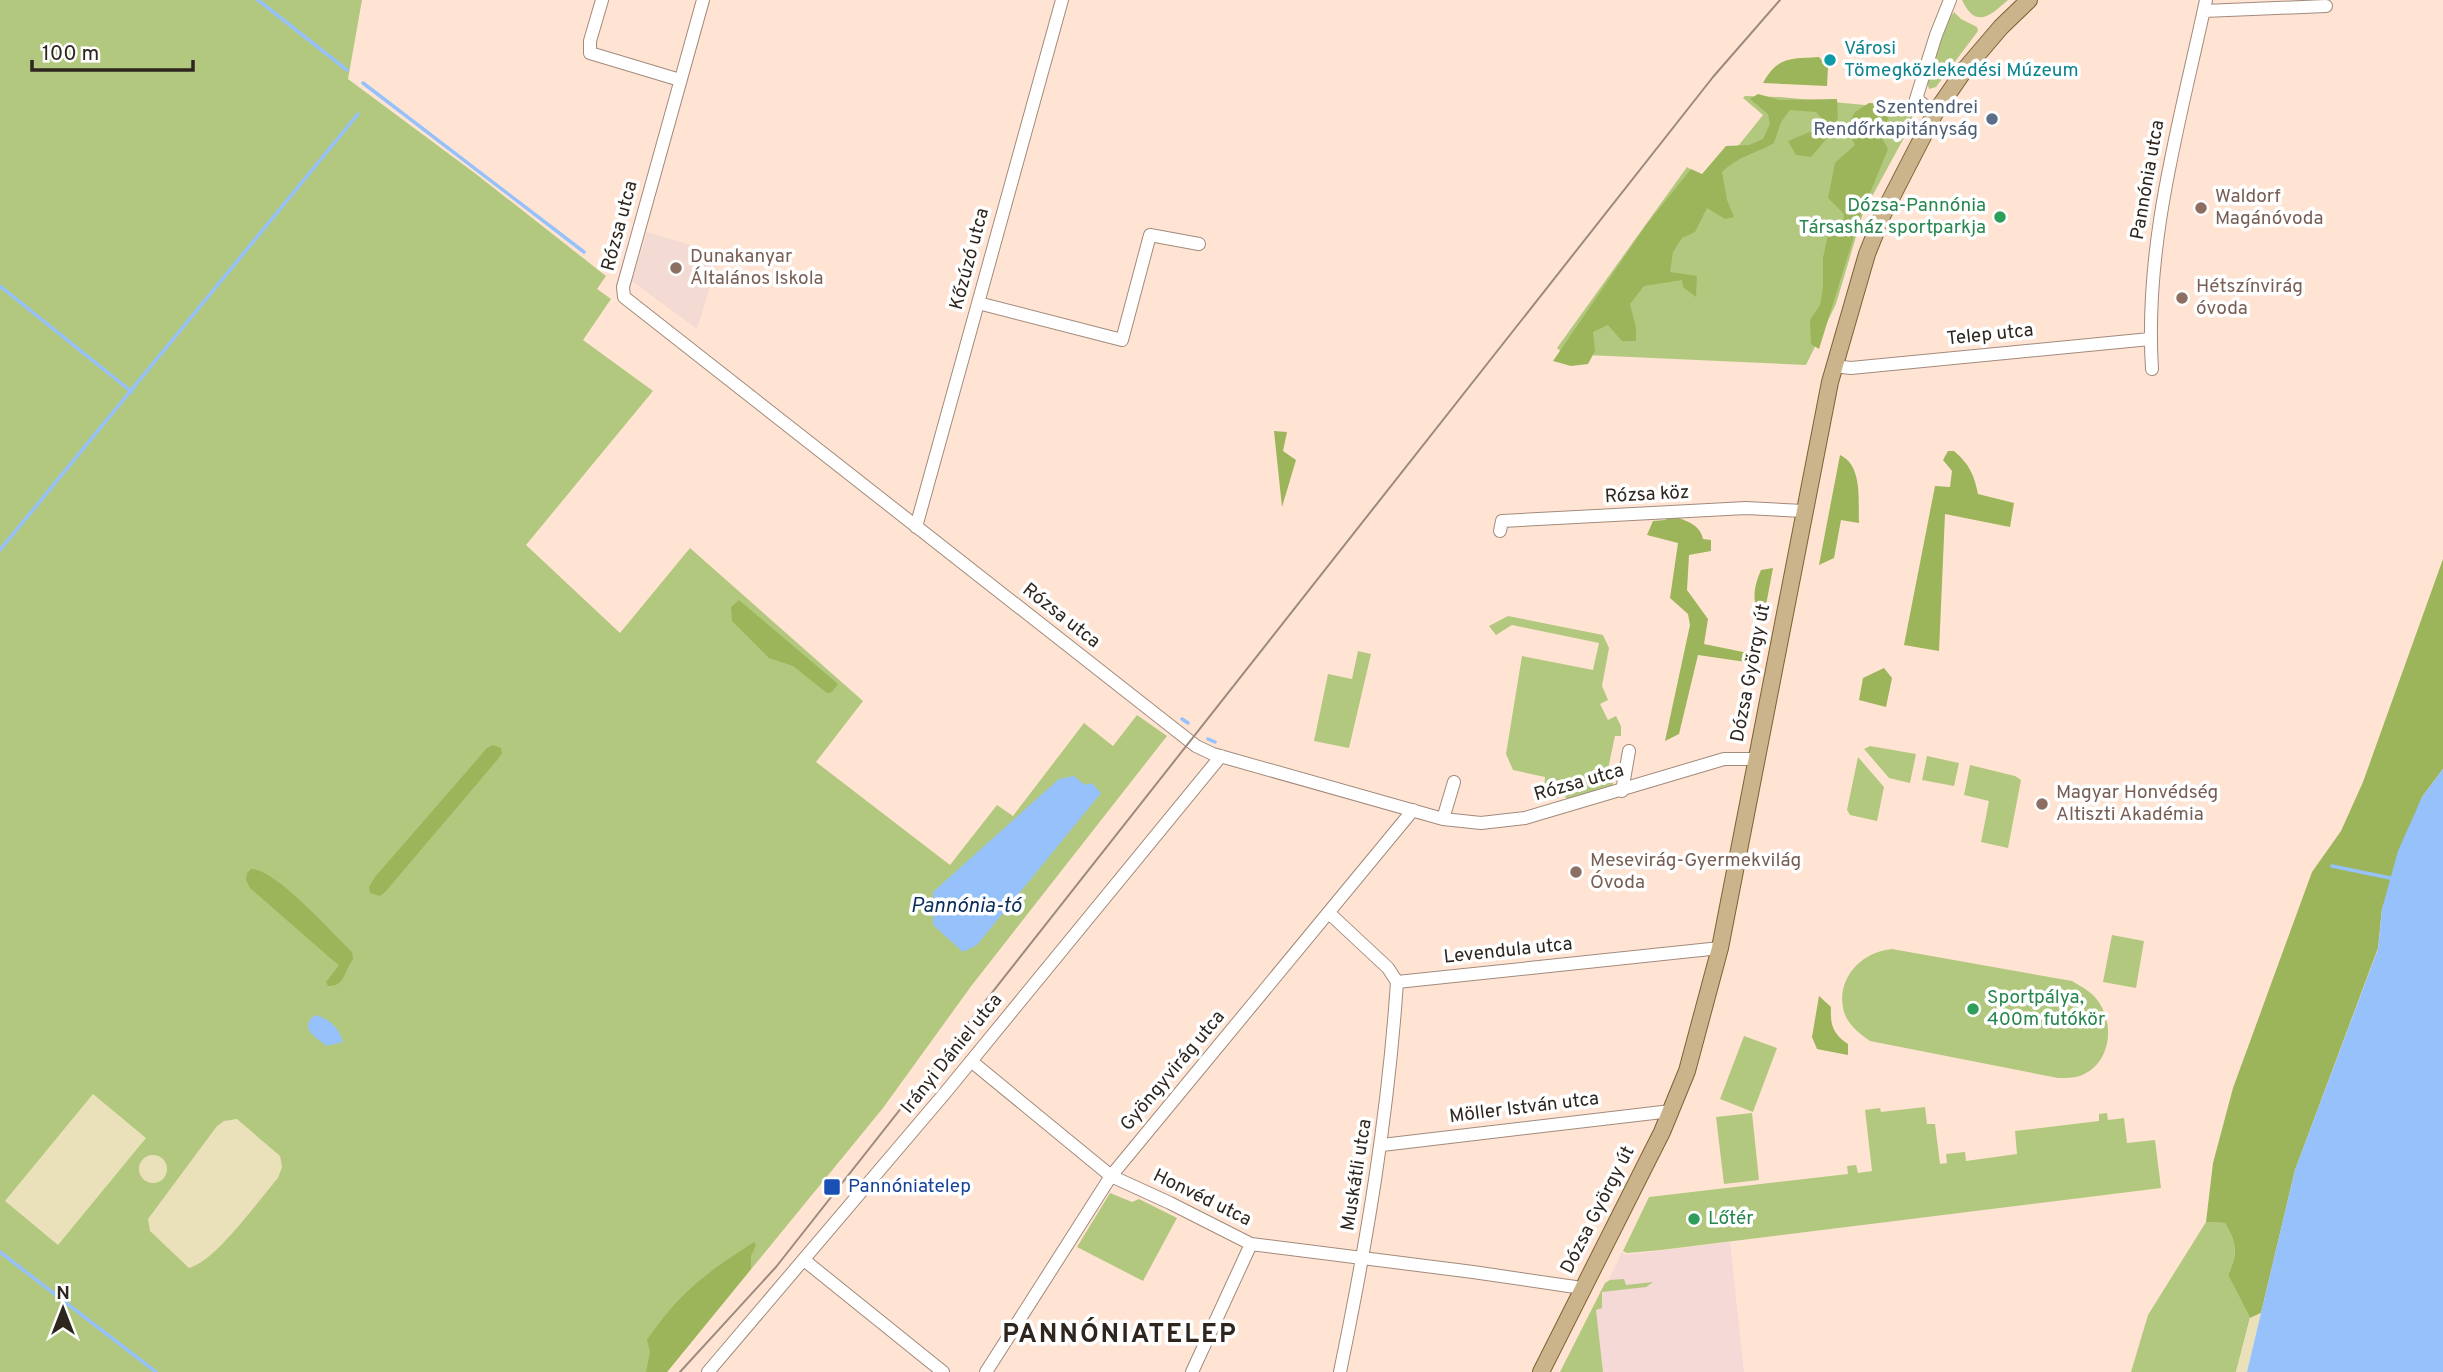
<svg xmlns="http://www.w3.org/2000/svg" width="2443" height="1372" font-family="Overpass,sans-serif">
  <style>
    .commercial { fill: #f4d9d6 }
    .education { fill: #f3dad2 }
    .green { fill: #b3c87f }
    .forest { fill: #9cb45a }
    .sand { fill: #eae1bb }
    .water { fill: #96c1fb }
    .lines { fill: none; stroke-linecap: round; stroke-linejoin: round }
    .stream { stroke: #96c1fb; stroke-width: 3.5 }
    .minor-casing { stroke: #a28a7b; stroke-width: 14 }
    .major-casing { stroke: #7d6133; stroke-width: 18 }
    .minor { stroke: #fff; stroke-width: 12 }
    .major { stroke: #cbb48b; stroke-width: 16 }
    .tram { stroke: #9c8a7e; stroke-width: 2 }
    .culture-dot { fill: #0f9aa8; stroke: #fff; stroke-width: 2.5 }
    .service-dot { fill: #5c6f8a; stroke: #fff; stroke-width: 2.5 }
    .education-dot { fill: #8d6e63; stroke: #fff; stroke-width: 2.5 }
    .leisure-dot { fill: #2e9e5b; stroke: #fff; stroke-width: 2.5 }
    .transit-dot { fill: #1a4fb4; stroke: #fff; stroke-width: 2.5 }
    .labels { text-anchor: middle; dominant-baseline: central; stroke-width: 7; stroke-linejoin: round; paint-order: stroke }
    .culture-label { font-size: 19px; fill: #0d838f; stroke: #fff; text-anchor: start }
    .service-label { font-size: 19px; fill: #4e5e75; stroke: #fff; text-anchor: end }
    .street-label { font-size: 19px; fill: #2e251e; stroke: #fff }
    .education-label { font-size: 19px; fill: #785e54; stroke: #fff; text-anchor: start }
    .leisure-label { font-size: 19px; fill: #27864d; stroke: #fff; text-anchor: start }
    .transit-label { font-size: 19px; fill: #164399; stroke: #fff; text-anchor: start }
    .water-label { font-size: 21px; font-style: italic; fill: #092e5a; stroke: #fff }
    .district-label { font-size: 26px; font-weight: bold; letter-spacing: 2px; fill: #2e251e; stroke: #fff }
  </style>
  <rect width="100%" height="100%" fill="#ffe4d3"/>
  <path class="commercial" d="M 1730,1242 L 1744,1372 L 1565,1372 L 1622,1252 L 1626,1255 Z"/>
  <path class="education" d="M 647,232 L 720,254 L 697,329 L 632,281 Z"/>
  <path class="green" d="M 0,0 L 362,0 L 348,79 L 476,174 L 606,276 L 597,289 L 611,299 L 583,340 L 653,391 L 526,545 L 620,633 L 690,548 L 863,701 L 816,762 L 950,865 L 997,805 L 1013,816 L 1084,723 L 1113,746 L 1137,715 L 1167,736 L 972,985 L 883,1108 L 667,1372 L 0,1372 Z
    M 1962,0 L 2008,0 C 1991,15 1976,30 1962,0 Z
    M 1954,12 L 1961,19 L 1977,27 L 1978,31 L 1936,87 L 1929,89 L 1927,82 L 1945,23 Z
    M 1745,96 L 1780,97 L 1907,109 L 1912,115 L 1912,123 L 1863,213 L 1836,304 L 1806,365 L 1564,354 L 1557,348 L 1687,167 L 1710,181 L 1763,115 L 1743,98 Z
    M 1508,616 L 1603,635 L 1609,648 L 1602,686 L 1608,700 L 1600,704 L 1608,720 L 1616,716 L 1621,726 L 1621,736 L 1615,736 L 1608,769 L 1616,771 L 1612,788 L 1568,802 L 1565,796 L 1543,801 L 1545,777 L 1513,770 L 1506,754 L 1522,656 L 1593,670 L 1599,643 L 1512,625 L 1496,635 L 1489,626 Z
    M 1358,651 L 1371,654 L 1349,748 L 1314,741 L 1328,674 L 1352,679 Z
    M 1870,746 L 1916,754 L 1910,783 L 1889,778 L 1864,749 Z
    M 1927,756 L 1959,763 L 1954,786 L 1922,780 Z
    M 1858,757 L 1884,787 L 1877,821 L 1850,815 L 1847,810 Z
    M 1970,765 L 2015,776 L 2021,780 L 2008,848 L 1981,842 L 1989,801 L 1964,795 Z
    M 2112,935 L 2144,941 L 2136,988 L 2103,982 Z
    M 1892,949 L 2072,981 C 2082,987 2092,992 2098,1001 C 2116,1026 2110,1065 2080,1076 C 2073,1078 2065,1078 2058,1078 L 1870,1041 C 1860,1034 1848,1025 1844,1012 C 1835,979 1861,952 1892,949 Z
    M 1744,1036 L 1777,1048 L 1753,1112 L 1720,1099 Z
    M 1925,1107 L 1927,1124 L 1935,1124 L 1940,1164 L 1947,1163 L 1946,1154 L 1965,1152 L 1966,1161 L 2017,1154 L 2015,1131 L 2099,1121 L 2099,1114 L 2107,1113 L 2108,1120 L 2124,1118 L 2127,1143 L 2155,1140 L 2161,1188 L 1661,1250 L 1627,1253 L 1623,1251 L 1649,1197 L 1848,1174 L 1847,1166 L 1856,1165 L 1858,1173 L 1872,1171 L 1865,1110 L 1880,1108 L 1881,1112 Z
    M 1752,1113 L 1759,1180 L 1724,1184 L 1716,1117 Z
    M 1110,1193 L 1132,1202 L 1139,1199 L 1177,1218 L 1143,1281 L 1077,1247 Z
    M 2206,1222 L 2225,1223 C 2237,1244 2238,1253 2228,1275 L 2250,1318 L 2236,1372 L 2131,1372 L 2148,1315 Z
    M 1624,1279 L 1626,1285 L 1653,1282 L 1646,1287 L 1602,1292 L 1602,1308 L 1596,1310 L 1603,1372 L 1560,1372 L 1605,1283 L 1610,1280 Z"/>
  <path class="forest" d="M 1819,57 L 1828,68 L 1827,86 L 1763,83 C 1778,56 1790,59 1819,57 Z
    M 1758,94 L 1780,100 L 1837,99 L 1838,118 L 1829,136 L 1811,157 L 1796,155 L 1788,141 L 1817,129 L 1821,118 L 1816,112 L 1790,110 L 1781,122 L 1774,143 C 1753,155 1740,155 1722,172 L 1727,200 L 1734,217 L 1725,219 L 1707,208 L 1695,232 L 1682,238 L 1673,252 L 1670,272 L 1697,276 L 1696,297 L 1683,287 L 1682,280 L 1644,286 L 1630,304 L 1636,328 L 1636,341 L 1622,341 L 1608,325 L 1593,332 L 1595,351 L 1588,364 L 1571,366 L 1553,361 L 1646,225 L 1691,169 L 1702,174 L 1726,146 L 1749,145 L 1763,139 L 1770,124 L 1768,114 L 1750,99 Z
    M 1869,103 L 1886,104 L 1889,116 L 1881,136 L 1888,149 L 1859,220 L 1819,349 L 1811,344 L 1810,320 L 1820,305 L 1823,288 L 1823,258 L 1828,235 L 1843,232 L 1844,214 L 1828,198 L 1835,163 L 1855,145 L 1846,128 L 1855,112 Z
    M 1274,431 L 1287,432 L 1283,451 L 1296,460 L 1282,507 Z
    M 1948,451 L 1954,451 C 1969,464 1974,474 1978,494 L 2014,503 L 2010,527 L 1945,514 L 1939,651 L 1904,645 L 1935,486 L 1950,487 L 1952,471 L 1943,460 Z
    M 1840,455 C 1863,465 1858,502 1859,523 L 1841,520 L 1834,558 L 1819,565 Z
    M 1673,516 C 1686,521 1700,524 1703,539 L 1711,540 L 1711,551 L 1689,555 L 1687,590 L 1708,619 L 1704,644 L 1748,653 L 1746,662 L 1698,655 L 1679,734 L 1665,741 L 1690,625 L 1688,614 L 1670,598 L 1678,543 L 1647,535 L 1653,521 L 1665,520 Z
    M 2443,559 L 2443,769 L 2422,797 L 2382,909 L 2378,948 L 2295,1170 L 2261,1313 L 2250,1318 L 2228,1275 C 2238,1253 2237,1244 2225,1223 L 2206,1222 L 2213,1163 L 2233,1088 L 2312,872 L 2341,831 L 2363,782 Z
    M 1773,568 L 1763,621 C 1751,602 1753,589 1761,570 Z
    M 739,600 L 838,684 L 832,692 L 827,693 L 793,666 L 769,658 L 732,621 L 731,607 Z
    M 1884,668 L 1892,678 L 1886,707 L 1859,700 L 1863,678 Z
    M 493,745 L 501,748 L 502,753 L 498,759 L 386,891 L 380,896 L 370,893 L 369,887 L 375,877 L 487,748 Z
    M 251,869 C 276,869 332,933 352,952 L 353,959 C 344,971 345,987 328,986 L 326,982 L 339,965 L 329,957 L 250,888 L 246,880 L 247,873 Z
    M 1819,996 L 1831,1007 C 1830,1025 1833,1034 1848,1044 L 1848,1055 L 1817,1049 L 1812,1037 Z
    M 754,1242 L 756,1245 L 751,1256 L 751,1269 L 667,1372 L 646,1372 L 650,1352 L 647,1340 C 680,1292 706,1273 754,1242 Z"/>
  <path class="sand" d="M 93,1094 L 146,1138 L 58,1245 L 5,1201 Z
    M 237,1119 L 280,1156 L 282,1167 L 278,1178 C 258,1201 216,1261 189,1268 L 150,1231 L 148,1219 L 217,1126 L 224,1121 Z
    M139 1169a14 14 0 1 1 28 0a14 14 0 1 1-28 0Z
    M 2261,1313 L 2247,1372 L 2236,1372 L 2250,1318 Z"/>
  <path class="water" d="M 2443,769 L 2443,1372 L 2247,1372 L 2295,1170 L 2378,949 L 2382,909 L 2398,851 L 2422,797 Z
    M 1074,776 L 1085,785 L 1092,783 L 1101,793 L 977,945 L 963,952 L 933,925 L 933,892 L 1059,779 Z
    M 315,1015 C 328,1018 340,1028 343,1042 L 327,1046 C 316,1038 298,1028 315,1015 Z"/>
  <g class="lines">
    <path class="stream" d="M 258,0 L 347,70
      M 363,83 L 584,252
      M 0,286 L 132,392
      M 0,550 L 358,114
      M 1182,719 L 1188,723
      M 1208,739 L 1215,742
      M 2332,866 L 2395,879
      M 0,1252 L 156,1372"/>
    <g class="minor-casing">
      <path id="minor" d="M 602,0 L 590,41 L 590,53 L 680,80
        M 703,0 L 623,287 L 624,297 L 1196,746 L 1213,754 L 1443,819 L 1481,823 L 1525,818 L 1724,759 L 1756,759
        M 2204,11 L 2326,6
        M 1935,113 L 1916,99 L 1936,35 L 1950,0
        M 978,303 L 1122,340 L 1150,235 L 1199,244
        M 1834,366 L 1851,368 L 2150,339
        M 2152,369 C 2144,243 2180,122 2206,0
        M 916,527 L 1062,0
        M 1500,531 L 1502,521 L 1746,508 L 1804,511
        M 1622,791 L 1629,751
        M 1443,819 L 1454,782
        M 1329,913 L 1388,968 L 1397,982 L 1720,948
        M 971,1061 L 1111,1176 L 1170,1203 L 1251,1244 L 1473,1272 L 1582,1288
        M 1382,1145 L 1671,1111
        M 804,1260 L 943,1372
        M 708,1372 L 945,1093 L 1221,756
        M 986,1372 L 1111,1176 L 1413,810
        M 1192,1372 L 1251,1244
        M 1340,1372 C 1367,1241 1388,1116 1397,982"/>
    </g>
    <g class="major-casing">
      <path id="major" d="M 1541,1372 L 1662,1132 L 1687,1071 L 1720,948 L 1830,382 L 1867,254 L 1883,214 L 1935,113 L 1966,68 L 2001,27 L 2029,0"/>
    </g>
    <use href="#minor" class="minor"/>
    <use href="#major" class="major"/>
    <path class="tram" d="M 680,1372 L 776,1267 L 1713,77 L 1780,0"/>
  </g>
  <circle class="culture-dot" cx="1830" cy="60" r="7"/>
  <circle class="service-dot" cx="1992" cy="119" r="7"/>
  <g class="education-dot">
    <circle cx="2201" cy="208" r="7"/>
    <circle cx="676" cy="268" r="7"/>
    <circle cx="2182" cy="298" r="7"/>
    <circle cx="2042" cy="804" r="7"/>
    <circle cx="1576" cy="872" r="7"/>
  </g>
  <g class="leisure-dot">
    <circle cx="2000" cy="217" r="7"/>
    <circle cx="1973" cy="1009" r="7"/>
    <circle cx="1694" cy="1219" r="7"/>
  </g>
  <rect class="transit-dot" x="823" y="1178" width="18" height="18" rx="3.5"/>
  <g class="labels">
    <g class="culture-label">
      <text x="1844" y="49">Városi<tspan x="1844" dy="22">Tömegközlekedési Múzeum</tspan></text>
    </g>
    <g class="service-label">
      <text x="1978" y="108">Szentendrei<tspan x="1978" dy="22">Rendőrkapitányság</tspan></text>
    </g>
    <g class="street-label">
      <text transform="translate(2148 180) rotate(-80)">Pannónia utca</text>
      <text transform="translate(620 226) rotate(-75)">Rózsa utca</text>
      <text transform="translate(970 259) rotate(-75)">Kőzúzó utca</text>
      <text transform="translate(1990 335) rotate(-6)">Telep utca</text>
      <text transform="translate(1647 495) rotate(-3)">Rózsa köz</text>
      <text transform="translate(1061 616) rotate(38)">Rózsa utca</text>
      <text transform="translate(1751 673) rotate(-79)">Dózsa György út</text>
      <text transform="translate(1579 783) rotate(-16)">Rózsa utca</text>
      <text transform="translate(1508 951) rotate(-6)">Levendula utca</text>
      <text transform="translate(952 1054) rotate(-51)">Irányi Dániel utca</text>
      <text transform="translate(1173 1071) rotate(-50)">Gyöngyvirág utca</text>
      <text transform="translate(1524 1108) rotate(-7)">Möller István utca</text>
      <text transform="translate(1357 1175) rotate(-81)">Muskátli utca</text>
      <text transform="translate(1202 1198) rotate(26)">Honvéd utca</text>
      <text transform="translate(1598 1210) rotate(-63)">Dózsa György út</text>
    </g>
    <g class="education-label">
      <text x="2215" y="197">Waldorf<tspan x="2215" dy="22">Magánóvoda</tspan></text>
      <text x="690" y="257">Dunakanyar<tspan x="690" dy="22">Általános Iskola</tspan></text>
      <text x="2196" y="287">Hétszínvirág<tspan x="2196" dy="22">óvoda</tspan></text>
      <text x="2056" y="793">Magyar Honvédség<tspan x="2056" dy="22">Altiszti Akadémia</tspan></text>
      <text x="1590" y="861">Mesevirág-Gyermekvilág<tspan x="1590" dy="22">Óvoda</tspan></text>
    </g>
    <g class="leisure-label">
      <text x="1986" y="206" text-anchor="end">Dózsa-Pannónia<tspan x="1986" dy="22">Társasház sportparkja</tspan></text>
      <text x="1987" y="998">Sportpálya,<tspan x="1987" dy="22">400m futókör</tspan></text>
      <text x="1708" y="1219">Lőtér</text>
    </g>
    <g class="transit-label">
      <text x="848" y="1187">Pannóniatelep</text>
    </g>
    <g class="water-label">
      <text x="966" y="906">Pannónia-tó</text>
    </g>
    <g class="district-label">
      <text x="1120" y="1335">PANNÓNIATELEP</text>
    </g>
  </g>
  <g transform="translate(63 1309)" stroke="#ffffff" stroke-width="5" paint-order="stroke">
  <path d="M0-5L12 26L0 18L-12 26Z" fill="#2e251e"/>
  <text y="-10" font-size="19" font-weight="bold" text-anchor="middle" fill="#2e251e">N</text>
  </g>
  <path d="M32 60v10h161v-10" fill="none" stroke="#2e251e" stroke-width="3.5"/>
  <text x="42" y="60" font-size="21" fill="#2e251e" stroke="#ffffff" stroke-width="5" paint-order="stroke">100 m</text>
</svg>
